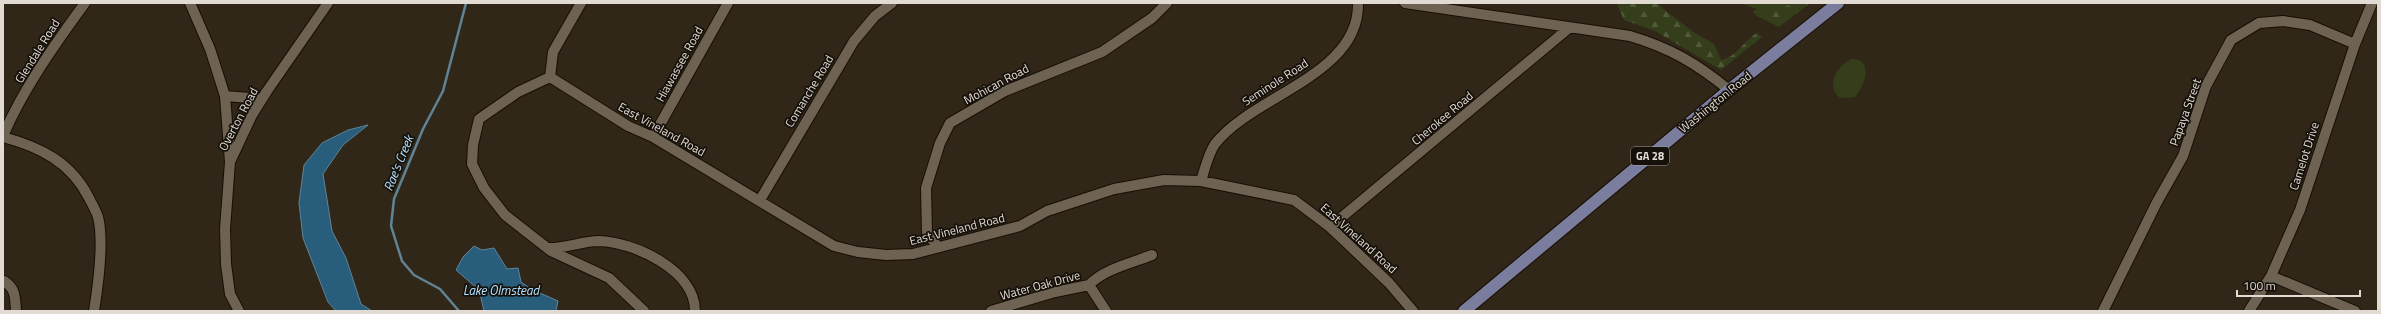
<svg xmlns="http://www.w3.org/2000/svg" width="2381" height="314" font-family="'Titillium Web',sans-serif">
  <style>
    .green { fill: #343e1a }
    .forest { fill: url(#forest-firs) }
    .water { fill: #295d7c; stroke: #608396 }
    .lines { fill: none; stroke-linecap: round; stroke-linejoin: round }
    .stream { stroke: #608396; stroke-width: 2.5 }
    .minor-casing { stroke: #180f04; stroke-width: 12 }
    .primary-casing { stroke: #180f04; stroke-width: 14 }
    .minor { stroke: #6e6253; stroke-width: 10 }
    .primary { stroke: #7b7d9e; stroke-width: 12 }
    .labels { text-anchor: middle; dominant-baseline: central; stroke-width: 3.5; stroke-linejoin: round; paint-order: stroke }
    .shield { fill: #15100a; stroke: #a49e97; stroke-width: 1 }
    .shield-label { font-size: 11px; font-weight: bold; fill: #e2dbd3 }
    .street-label { font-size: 12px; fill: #e2dbd3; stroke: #15100a }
    .water-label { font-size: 13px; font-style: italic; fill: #b3e0fe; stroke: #15100a }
  </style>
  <defs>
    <pattern id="forest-firs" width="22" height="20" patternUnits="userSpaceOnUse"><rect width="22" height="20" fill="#343e1a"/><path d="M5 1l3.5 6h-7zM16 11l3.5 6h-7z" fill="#51593a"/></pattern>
  </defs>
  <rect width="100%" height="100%" fill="#302719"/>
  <path class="green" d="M 1740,3 L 1796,3 L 1779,17 Z
    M 1852,59 C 1875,59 1864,87 1855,97 L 1840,98 C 1825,86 1837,65 1852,59 Z"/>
  <path class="forest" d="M 1656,3 L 1692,31 L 1714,44 L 1721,60 C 1737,57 1743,41 1757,33 L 1762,37 L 1721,70 L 1655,31 L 1624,20 L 1617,4 Z
    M 1792,3 L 1810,3 L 1779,27 L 1757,16 L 1753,11 C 1765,5 1781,12 1792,3 Z"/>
  <path class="water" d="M 368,125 L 343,145 L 323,174 L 332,231 L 346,258 L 361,304 L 372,311 L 336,311 L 328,302 L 303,238 L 299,203 L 304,165 L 322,143 L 348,130 Z
    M 474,246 L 482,250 L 494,248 L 507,269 L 518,268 L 521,282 L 531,289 L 558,301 L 556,311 L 484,311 L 479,290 L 456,270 L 463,257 Z"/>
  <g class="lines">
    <path class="stream" d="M 459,311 L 440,289 L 414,275 L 402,261 L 391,226 L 394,199 L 423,129 L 443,91 L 466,3"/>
    <g class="minor-casing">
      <path id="minor" d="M 190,3 L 210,49 L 225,96 L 230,162
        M 1405,3 L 1630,36 C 1670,48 1696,63 1729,90
        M 550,77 L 628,126 L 653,137 L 834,246 L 858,252 L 886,255 L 913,254 L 1020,226 L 1047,211 L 1114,189 L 1164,180 L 1201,181 L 1294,200 L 1330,227 L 1389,283 L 1413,311
        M 550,77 L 518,92 L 479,119 L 473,145 L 472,164 L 484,188 L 505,215 L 551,251 L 609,278 L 644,311
        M 550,77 L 553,52 L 581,3
        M 225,96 L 262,99
        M 3,136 C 23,89 55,44 85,3
        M 3,137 C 40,147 71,162 89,198 C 92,204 96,211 98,217 C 104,241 98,286 94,311
        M 653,137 L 728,3
        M 1201,181 C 1205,169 1208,154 1215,144 C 1253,95 1360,75 1358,3
        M 760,200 L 854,41 L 875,16 L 892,3
        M 1330,227 L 1569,28
        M 938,247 L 927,233 L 926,188 L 940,143 L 950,123 L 1005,91 L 1102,52 L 1152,18 L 1167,3
        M 547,248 C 564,249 582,241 599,241 C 634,242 695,270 695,311
        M 2271,276 L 2355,311
        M 4,281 C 16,289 15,297 16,311
        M 1089,285 C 1104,269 1132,263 1152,255
        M 239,311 L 230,294 L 226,264 L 225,229 L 230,162 L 252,115 L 267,91 L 328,3
        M 991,311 L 1055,292 L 1089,285 L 1106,311
        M 2103,311 L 2157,202 L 2183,156 L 2206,86 L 2231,40 L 2259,23 L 2283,21 L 2310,25 L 2355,44
        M 2249,311 L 2271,276 L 2300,210 L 2355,44 L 2372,3"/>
    </g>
    <g class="primary-casing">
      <path id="primary" d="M 1464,311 L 1729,90 L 1838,3"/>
    </g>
    <use href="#minor" class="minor"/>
    <use href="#primary" class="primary"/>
  </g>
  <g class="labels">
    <rect class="shield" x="1631" y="147" width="38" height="18" rx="3"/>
    <g class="shield-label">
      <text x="1650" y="156">GA 28</text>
    </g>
    <g class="street-label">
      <text transform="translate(37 51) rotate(-58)">Glendale Road</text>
      <text transform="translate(679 64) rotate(-61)">Hiawassee Road</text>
      <text transform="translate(1275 82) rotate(-33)">Seminole Road</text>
      <text transform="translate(996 84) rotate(-28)">Mohican Road</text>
      <text transform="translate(809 91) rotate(-59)">Comanche Road</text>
      <text transform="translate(1715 102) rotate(-39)">Washington Road</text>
      <text transform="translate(2185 112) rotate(-70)">Papaya Street</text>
      <text transform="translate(1442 118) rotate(-40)">Cherokee Road</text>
      <text transform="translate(238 119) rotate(-62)">Overton Road</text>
      <text transform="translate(662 129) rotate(29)">East Vineland Road</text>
      <text transform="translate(2304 156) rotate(-72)">Camelot Drive</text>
      <text transform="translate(957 229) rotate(-14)">East Vineland Road</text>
      <text transform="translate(1359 238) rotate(42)">East Vineland Road</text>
      <text transform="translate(1040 285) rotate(-15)">Water Oak Drive</text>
    </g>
    <g class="water-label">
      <text transform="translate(398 163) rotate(-68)">Rae's Creek</text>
      <text x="501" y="290">Lake Olmstead</text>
    </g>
  </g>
  <rect width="2381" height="314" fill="none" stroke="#e2dbd3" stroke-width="8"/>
  <path d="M2237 290v6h123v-6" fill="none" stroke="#e2dbd3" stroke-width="2"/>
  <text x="2243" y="290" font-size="12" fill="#e2dbd3" stroke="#15100a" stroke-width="3" paint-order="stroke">100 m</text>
</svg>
